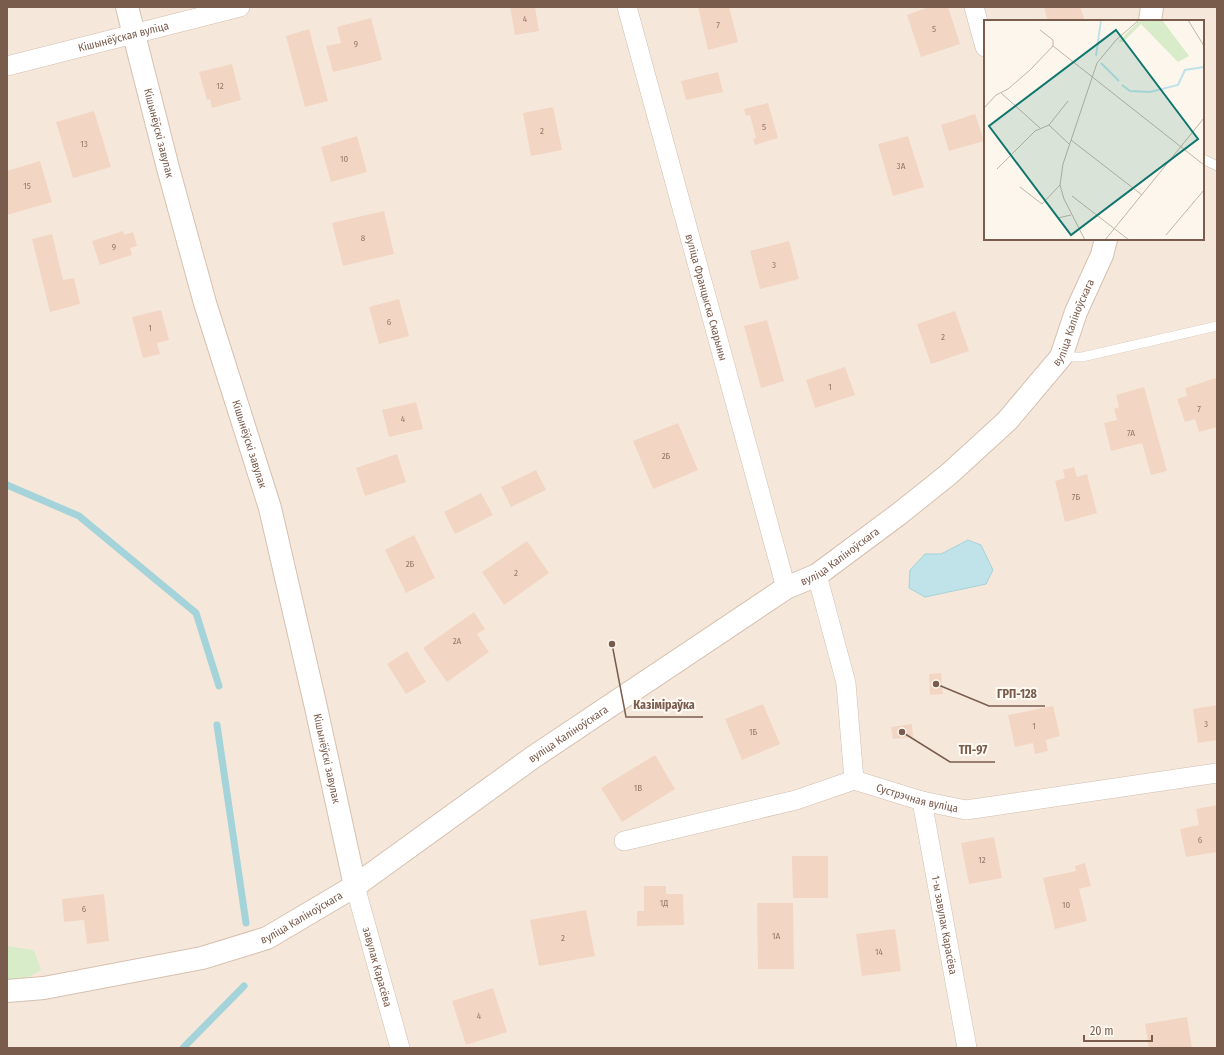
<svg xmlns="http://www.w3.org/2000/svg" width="1224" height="1055" font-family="'Fira Sans Condensed',sans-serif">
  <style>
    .residential { fill: #f5e8da; fill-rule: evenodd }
    .green { fill: #d8ecc9 }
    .water { fill: #bfe3e8; stroke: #a5d3da }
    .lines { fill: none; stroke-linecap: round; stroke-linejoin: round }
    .stream { stroke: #a5d3da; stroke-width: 7 }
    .building { fill: #f3d5c3 }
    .lane-casing { stroke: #d1beb0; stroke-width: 10 }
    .street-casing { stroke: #d1beb0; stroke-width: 20 }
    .secondary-casing { stroke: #d6c0b0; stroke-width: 24 }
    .lane { stroke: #fff; stroke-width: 9 }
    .street { stroke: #fff; stroke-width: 19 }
    .secondary { stroke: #fff; stroke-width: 22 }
    .labels { text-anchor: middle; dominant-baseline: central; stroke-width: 4; stroke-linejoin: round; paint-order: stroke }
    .number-label { font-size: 9px; fill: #987a6a }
    .street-label { font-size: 11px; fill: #7a5c4d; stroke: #fffaf3 }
    .inset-river { fill: none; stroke: #bfe3e8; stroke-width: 2 }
    .inset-road { fill: none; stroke: #c5b3a7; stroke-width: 1 }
    .view { fill: #0f766e; fill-opacity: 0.15; stroke: #0f766e; stroke-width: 2 }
    .inset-edge { fill: none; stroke: #7a5c4d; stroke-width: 2 }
    .leader { fill: none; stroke: #7a5c4d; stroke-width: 1.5 }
    .callout-dot { fill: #7a5c4d; stroke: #fffaf3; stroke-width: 1.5 }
    .callout-label { font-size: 12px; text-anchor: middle; font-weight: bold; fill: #7a5c4d; stroke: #fffaf3; stroke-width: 4; stroke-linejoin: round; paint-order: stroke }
  </style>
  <rect width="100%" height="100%" fill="#fdf6ec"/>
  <path class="residential" d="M 7,7 L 1217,7 L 1217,1048 L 7,1048 ZM 985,21 L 1203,21 L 1203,239 L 985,239 Z"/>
  <path class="green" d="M 7,946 L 34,950 L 41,970 L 23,980 L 7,981 Z"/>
  <path class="water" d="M 968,540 L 981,545 L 993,570 L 986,584 L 925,597 L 909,588 L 910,570 L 925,554 L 941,554 Z"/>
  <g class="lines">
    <path class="stream" d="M 7,485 L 79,516 L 196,613 L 219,686
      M 217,725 L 246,923
      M 183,1048 L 244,986"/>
  </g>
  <path class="building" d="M 510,7 L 535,7 L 539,31 L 515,35 Z
    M 698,7 L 729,7 L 738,42 L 708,50 Z
    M 929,7 L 948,7 L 960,44 L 921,57 L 907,15 Z
    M 1044,7 L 1080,7 L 1085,21 L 1048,21 Z
    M 371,18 L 382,60 L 333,72 L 326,46 L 341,43 L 337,27 Z
    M 309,29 L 328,101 L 305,107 L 286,36 Z
    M 232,64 L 241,100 L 212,108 L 210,99 L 207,100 L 199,72 Z
    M 718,72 L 723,92 L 686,100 L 681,81 Z
    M 768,103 L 778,138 L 755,145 L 753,139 L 756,138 L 750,115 L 746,116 L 744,109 Z
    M 553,107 L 562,150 L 531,156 L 523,113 Z
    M 94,111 L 111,167 L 73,178 L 56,122 Z
    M 975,114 L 984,141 L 949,151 L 941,125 Z
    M 357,136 L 367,172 L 331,182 L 321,147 Z
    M 908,136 L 924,187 L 893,196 L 878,144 Z
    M 40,161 L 52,202 L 7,215 L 7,171 Z
    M 384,211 L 394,254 L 343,266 L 332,223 Z
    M 123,231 L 124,235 L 133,232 L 137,246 L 130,248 L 132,255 L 100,265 L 92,241 Z
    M 52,234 L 63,280 L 74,278 L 80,304 L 50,312 L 32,239 Z
    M 789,241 L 799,279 L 760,289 L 750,251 Z
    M 399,299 L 409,336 L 379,344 L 369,307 Z
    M 161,310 L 169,340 L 157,343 L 160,354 L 143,358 L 132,317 Z
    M 955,311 L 969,351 L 931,364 L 917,324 Z
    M 767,320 L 784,381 L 761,388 L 744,326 Z
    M 845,367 L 855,395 L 815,408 L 806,380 Z
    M 1216,378 L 1217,427 L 1199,432 L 1195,419 L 1185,422 L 1177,399 L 1187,396 L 1185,388 Z
    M 1144,387 L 1167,471 L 1151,475 L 1142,443 L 1111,451 L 1104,423 L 1117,420 L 1114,409 L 1119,407 L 1116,395 Z
    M 416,402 L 423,429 L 389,437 L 382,410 Z
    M 678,423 L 698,470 L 653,489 L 633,441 Z
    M 397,454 L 406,482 L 365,496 L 356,468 Z
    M 1074,467 L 1077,477 L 1087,474 L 1097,513 L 1065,522 L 1055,481 L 1065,478 L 1063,470 Z
    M 536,470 L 546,490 L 511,507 L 501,487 Z
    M 481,493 L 493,515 L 455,534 L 444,512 Z
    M 414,535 L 435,578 L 406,593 L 385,550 Z
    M 527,541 L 549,573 L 504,605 L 482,572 Z
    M 474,612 L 485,629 L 477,634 L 489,652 L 447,682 L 423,648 Z
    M 407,651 L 426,682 L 406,694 L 387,664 Z
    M 941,673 L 943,694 L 930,695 L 929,674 Z
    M 763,704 L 780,744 L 742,760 L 725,719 Z
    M 1217,705 L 1217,740 L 1198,743 L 1193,709 Z
    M 1053,706 L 1060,736 L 1046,740 L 1048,751 L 1035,754 L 1033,743 L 1015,747 L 1008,715 Z
    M 912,724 L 913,737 L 893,739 L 891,727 Z
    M 655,755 L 675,789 L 622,822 L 601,788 Z
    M 1217,805 L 1217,852 L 1186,857 L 1180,829 L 1199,825 L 1196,809 Z
    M 994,837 L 1002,878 L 969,884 L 961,843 Z
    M 792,856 L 828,856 L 828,898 L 793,898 Z
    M 1085,863 L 1091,886 L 1079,889 L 1087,921 L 1055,929 L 1043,878 L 1076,871 L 1075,866 Z
    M 644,886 L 666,886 L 666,894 L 683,894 L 684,925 L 637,926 L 637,911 L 644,911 Z
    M 104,894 L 109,941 L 87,944 L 84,920 L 64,922 L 62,899 Z
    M 757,903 L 793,903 L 794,969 L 758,969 Z
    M 586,910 L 595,956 L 539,966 L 530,920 Z
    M 895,929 L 901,971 L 862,976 L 856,934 Z
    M 493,988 L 507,1032 L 466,1045 L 452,1001 Z
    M 1187,1017 L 1192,1048 L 1149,1048 L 1145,1024 Z"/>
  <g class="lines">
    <g class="lane-casing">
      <path id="lane" d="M 1203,159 L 1217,166
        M 1061,357 L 1082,357 L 1217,326"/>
    </g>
    <g class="street-casing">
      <g id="street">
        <path id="s1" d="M 627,7 L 786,588"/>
        <path d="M 974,7 L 985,47"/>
        <path id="s2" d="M 7,66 L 240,7"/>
        <path d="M 817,575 L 846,683 L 854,780"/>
        <path id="s3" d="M 922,801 L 967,1048"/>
        <path id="s4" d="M 624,841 L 796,800 L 854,780 L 922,801 L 966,810 L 1217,773"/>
        <path id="s5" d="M 355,886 L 400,1048"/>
      </g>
    </g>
    <g class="secondary-casing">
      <g id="secondary">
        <path id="s6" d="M 127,7 L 168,168 L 205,303 L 270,508 L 315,703 L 355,886"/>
        <path d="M 1150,21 L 1152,7"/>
        <path id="s7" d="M 7,991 L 44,988 L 202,958 L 267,938 L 355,886 L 532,758 L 786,588 L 817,575 L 899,514 L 949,474 L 1007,421 L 1061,357 L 1076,312 L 1102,255 L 1106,239"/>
      </g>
    </g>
    <use href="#lane" class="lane"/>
    <use href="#street" class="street"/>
    <use href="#secondary" class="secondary"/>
  </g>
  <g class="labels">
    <g class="number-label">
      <text x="525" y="19">4</text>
      <text x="718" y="25">7</text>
      <text x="934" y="29">5</text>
      <text x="356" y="44">9</text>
      <text x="220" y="86">12</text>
      <text x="764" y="127">5</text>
      <text x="542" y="131">2</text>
      <text x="84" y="144">13</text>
      <text x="344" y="159">10</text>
      <text x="901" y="166">3А</text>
      <text x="27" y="186">15</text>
      <text x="363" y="238">8</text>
      <text x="114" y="247">9</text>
      <text x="774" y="265">3</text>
      <text x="389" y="322">6</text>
      <text x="150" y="328">1</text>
      <text x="943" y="337">2</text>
      <text x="830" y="387">1</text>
      <text x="1199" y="409">7</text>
      <text x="403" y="419">4</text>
      <text x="1131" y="433">7А</text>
      <text x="666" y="456">2Б</text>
      <text x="1076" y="497">7Б</text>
      <text x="410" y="564">2Б</text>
      <text x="516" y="573">2</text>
      <text x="457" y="641">2А</text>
      <text x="1206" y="724">3</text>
      <text x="1034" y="726">1</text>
      <text x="753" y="732">1Б</text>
      <text x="638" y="788">1В</text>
      <text x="1200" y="840">6</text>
      <text x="982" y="860">12</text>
      <text x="664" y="903">1Д</text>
      <text x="1066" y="905">10</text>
      <text x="84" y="909">6</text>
      <text x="776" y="936">1А</text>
      <text x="563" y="938">2</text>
      <text x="879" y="952">14</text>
      <text x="479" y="1016">4</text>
    </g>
    <g class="street-label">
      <text stroke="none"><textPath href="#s2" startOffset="120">Кішынёўская вуліца</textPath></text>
      <text stroke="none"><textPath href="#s6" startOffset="130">Кішынёўскі завулак</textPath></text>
      <text stroke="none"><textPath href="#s1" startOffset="301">вуліца Францыска Скарыны</textPath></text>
      <text stroke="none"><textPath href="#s7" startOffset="1291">вуліца Каліноўскага</textPath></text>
      <text stroke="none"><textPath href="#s6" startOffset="454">Кішынёўскі завулак</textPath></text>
      <text stroke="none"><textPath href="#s7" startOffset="955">вуліца Каліноўскага</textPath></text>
      <text stroke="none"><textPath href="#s7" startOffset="630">вуліца Каліноўскага</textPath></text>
      <text stroke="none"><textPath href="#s6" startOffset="778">Кішынёўскі завулак</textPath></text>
      <text stroke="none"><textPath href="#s4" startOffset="304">Сустрэчная вуліца</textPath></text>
      <text stroke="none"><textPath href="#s7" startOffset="306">вуліца Каліноўскага</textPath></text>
      <text stroke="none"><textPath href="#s3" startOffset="126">1-ы завулак Карасёва</textPath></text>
      <text stroke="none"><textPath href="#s5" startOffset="84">завулак Карасёва</textPath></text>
    </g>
  </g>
  <g transform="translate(984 20)">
    <rect width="220" height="220" fill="#fdf6ec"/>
    <path d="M 156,0 L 178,0 L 205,36 L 194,42 L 157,4 L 139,22 L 134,22 Z" fill="#d8ecc9"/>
    <path class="inset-river" d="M 112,36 L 117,0M 117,43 L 135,61M 138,65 L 146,71 L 166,72 L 194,65 L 201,50 L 220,47"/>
    <path class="inset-road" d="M 204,0 L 220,26M 56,10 L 69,20 L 69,26 L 220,145M 17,73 L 56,108M 0,88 L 12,75 L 24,69 L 46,50 L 69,26M 65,105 L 85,124M 87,120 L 158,175M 13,149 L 51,111 L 65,105 L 84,81M 36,167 L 58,184 L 76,165M 88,176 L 145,220M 74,198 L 87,195M 182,215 L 220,170M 101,220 L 80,179 L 76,165 L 79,144 L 113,43 L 132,20 L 155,0M 121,220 L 220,98"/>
    <path class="view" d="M 132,10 L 214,119 L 87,215 L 5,106 Z"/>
    <rect width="220" height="220" class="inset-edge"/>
  </g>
  <path class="leader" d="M936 684L989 706H1045M612 644L626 717H703M902 732L950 762H995"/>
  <g class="callout-dot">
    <circle cx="936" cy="684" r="4"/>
    <circle cx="612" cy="644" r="4"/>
    <circle cx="902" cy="732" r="4"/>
  </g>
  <g class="callout-label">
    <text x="1017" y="698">ГРП-128</text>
    <text x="664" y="709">Казіміраўка</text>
    <text x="973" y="754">ТП-97</text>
  </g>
  <rect width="1224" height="1055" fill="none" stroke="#7a5c4d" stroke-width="16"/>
  <path d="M1084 1035v6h68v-6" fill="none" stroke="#7a5c4d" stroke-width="2"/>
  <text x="1090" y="1035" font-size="12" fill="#7a5c4d" stroke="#fffaf3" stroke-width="3" paint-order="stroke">20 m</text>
</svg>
